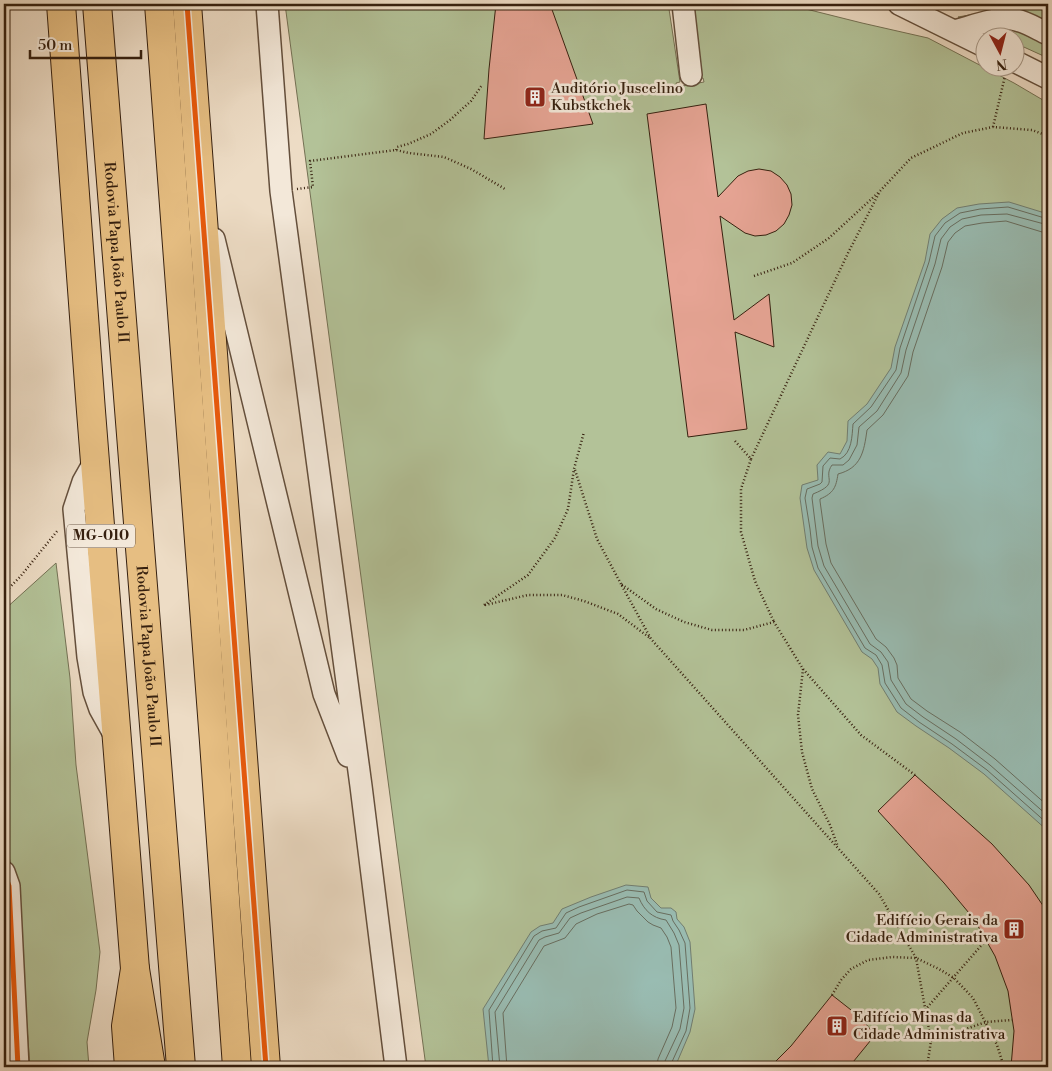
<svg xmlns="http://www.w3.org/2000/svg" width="1052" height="1071" font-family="'Libre Bodoni',serif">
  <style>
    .green { fill: #b3c298; stroke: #747154 }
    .water { fill: #99bcb2; stroke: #717e71 }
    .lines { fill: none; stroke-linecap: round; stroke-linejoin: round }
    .shore { stroke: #686e60; stroke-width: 1 }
    .building { fill: #e6a494; stroke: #36200f }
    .minor-casing { stroke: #644f3c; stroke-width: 24 }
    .major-casing { stroke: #36200f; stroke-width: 30 }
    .highway-casing { stroke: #36200f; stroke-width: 30 }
    .path { stroke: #36200f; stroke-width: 2.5; stroke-dasharray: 1 2.5; stroke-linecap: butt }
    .minor { stroke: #f3e8d9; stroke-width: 21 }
    .major { stroke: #e6be82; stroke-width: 28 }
    .highway { stroke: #e6be82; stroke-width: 28 }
    .cycleway-casing { stroke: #f3e8d9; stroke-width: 8 }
    .cycleway { stroke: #e8590c; stroke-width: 5 }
    .labels { text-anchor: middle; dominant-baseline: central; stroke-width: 5; stroke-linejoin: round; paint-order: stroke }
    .shield { fill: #f3e8d9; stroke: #6f5c4c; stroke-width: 1 }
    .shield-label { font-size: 14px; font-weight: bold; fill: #36200f }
    .poi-label { font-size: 15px; fill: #36200f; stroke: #f3e8d9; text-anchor: start }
    .street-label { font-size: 15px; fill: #36200f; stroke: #f3e8d9 }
  </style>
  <rect width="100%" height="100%" fill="#eddcc5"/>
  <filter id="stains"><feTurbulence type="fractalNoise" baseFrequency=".004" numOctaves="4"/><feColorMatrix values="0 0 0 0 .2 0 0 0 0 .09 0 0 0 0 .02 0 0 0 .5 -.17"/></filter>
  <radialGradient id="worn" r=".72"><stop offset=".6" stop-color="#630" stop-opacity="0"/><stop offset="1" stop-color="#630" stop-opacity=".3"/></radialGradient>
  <path class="green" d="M 285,4 L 671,4 L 669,9 L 680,82 L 676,83 L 677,87 L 704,82 L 703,78 L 699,78 L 688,4 L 786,4 L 862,23 L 928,38 L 1014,83 L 1048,103 L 1048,1067 L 426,1067 Z
    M 1033,4 L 1048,4 L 1048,58 L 1015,43 L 1014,38 L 1003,37 L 958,17 Z
    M 56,563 L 70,678 L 76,765 L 100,952 L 96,990 L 87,1042 L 89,1067 L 30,1067 L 20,934 L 4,819 L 4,610 Z"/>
  <path class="water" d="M 1009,202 L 1048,214 L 1048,831 L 984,774 L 949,748 L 916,726 L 897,712 L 880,684 L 878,668 L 872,659 L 862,652 L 814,570 L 807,548 L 800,498 L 802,485 L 818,480 L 817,465 L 828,452 L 840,454 L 847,441 L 848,421 L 867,404 L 891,368 L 895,347 L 925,261 L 930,234 L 942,219 L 957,208 L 979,204 Z
    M 626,885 L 648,887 L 651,898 L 661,908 L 671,908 L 676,912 L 677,919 L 684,927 L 690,942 L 695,1009 L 690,1032 L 675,1067 L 489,1067 L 483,1009 L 531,932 L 540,926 L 553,923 L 562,909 L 591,897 Z"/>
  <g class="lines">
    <path class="shore" d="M 1048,219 L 1008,207 L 980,209 L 960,213 L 945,223 L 935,236 L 929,262 L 900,348 L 896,370 L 871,407 L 853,424 C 852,436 852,453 840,459 L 830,458 L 823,466 L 822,482 L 820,484 L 807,489 L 805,498 L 810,529 L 812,547 L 818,568 L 865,648 L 876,655 L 882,665 L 885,683 L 901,708 L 919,722 L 952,744 L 987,770 L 1048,824
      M 1048,225 L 1007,214 L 981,215 L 962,219 L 950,227 L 941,239 L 935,264 L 906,350 L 901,373 L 877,411 L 859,427 L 857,445 L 849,460 L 843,465 L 832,465 C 822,479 841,483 813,494 L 812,498 L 818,546 L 824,566 L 870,644 L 881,652 L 888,662 L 891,680 L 906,704 L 923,717 L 956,739 L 990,765 L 1048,816
      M 1048,233 L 1042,232 L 1006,221 L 982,223 L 965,226 L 955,233 L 948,242 L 942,267 L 913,352 L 908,376 L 883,415 L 867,430 C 864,452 861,468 838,474 C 836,487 834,493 820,499 L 820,501 L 826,544 L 831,563 L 876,639 L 886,647 L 894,658 L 897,665 L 898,678 L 911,699 L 927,711 L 960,732 L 995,759 L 1048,806
      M 493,1067 L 489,1010 L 534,936 L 542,931 L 556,928 L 566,913 L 579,907 L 627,890 L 644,892 L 647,901 L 657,912 L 671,915 L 673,921 L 679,930 L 685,943 L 690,1008 L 686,1031 L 671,1064 L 670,1067
      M 500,1067 L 495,1012 L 539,940 L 545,937 L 559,933 L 570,918 L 581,913 L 627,897 L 639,898 C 644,910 652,918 666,920 L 674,933 L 679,945 L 684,1008 L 680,1029 L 665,1061 L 664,1067
      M 507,1067 L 503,1013 L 544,946 L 565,938 L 576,924 L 597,914 L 629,904 L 633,905 L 637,911 L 648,922 L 653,925 L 661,928 L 667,937 L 671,947 L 676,1008 L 672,1027 L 658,1059 L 657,1067"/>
  </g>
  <path class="building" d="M 496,4 L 550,4 L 593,124 L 484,139 L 489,69 Z
    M 706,104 L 718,197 L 738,176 L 748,171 L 759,169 L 771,171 L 780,177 L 787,185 L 791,194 L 792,205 L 789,215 L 784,224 L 776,231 L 766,235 L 755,236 L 745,233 L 720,216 L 734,320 L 769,294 L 774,347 L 735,332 L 747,429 L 688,437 L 647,114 Z
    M 915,775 L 992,844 L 1029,885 L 1048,913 L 1048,1067 L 1011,1067 L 1014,1031 L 1008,991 L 995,956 L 974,919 L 944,883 L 878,811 Z
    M 832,995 L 860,1017 L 875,1035 L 849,1067 L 770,1067 L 791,1046 Z"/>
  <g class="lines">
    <g class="minor-casing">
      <path id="minor" d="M 267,4 L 281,191 L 361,786 L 396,1067
        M 683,4 L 691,75
        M 899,4 L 984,46
        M 954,31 C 970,27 997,17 1012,19 C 1025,21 1037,29 1048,34
        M 1014,61 L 1048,78
        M 214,239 L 324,694 L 348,756
        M 96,459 L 83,482 L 74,509 L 88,657 L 94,692 L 100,709 L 115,736
        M 4,872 L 9,886 L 18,1067"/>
    </g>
    <g class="major-casing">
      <path id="major" d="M 61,4 C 83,326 110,647 135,969 L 126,1026 L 129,1067
        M 187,4 L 266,1067"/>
    </g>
    <g class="highway-casing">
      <g id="highway">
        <path id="s1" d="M 97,4 L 181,1067"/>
        <path d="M 159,4 L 214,742 L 237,1067"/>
        <path d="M 135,969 L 151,1067"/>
      </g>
    </g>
    <path class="path" d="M 993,127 L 1005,76
      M 396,150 L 397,147 L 408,144 L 431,134 L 450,120 L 471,101 L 482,85
      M 297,189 L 313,187 L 310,161 L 396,150 L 409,153 L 444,157 L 471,169 L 505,189
      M 754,276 L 792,263 L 829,238 L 878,193
      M 735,441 L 751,459 L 741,489 L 741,532 L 755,581 L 774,622
      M 751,459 L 848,253 L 880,191 L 911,158 L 963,133 L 993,127 L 1032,130 L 1048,136
      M 575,470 L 597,539 L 621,584
      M 4,593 L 20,577 L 58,530
      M 484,605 L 528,575 L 555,538 L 568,509 L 574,469 L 584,432
      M 485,605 L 528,595 L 562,595 L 584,601 L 618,614 L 650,638
      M 803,669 L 798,715 L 802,752 L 812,789 L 830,825 L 838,847
      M 915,775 L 861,735 L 803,669 L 774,622 L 744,630 L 712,630 L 684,622 L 656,609 L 621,584 L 651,639 L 879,894 L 916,958 L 931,1041 L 927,1067
      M 832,995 L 841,980 L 851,969 L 868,960 L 892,957 L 916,958 L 939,969 L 954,978 L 973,998 L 997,1045 L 1004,1067
      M 925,1010 L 986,940
      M 931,1041 L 986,1022 L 1012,1020"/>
    <use href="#minor" class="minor"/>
    <use href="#major" class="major"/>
    <use href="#highway" class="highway"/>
    <g class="cycleway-casing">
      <path id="cycleway" d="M 187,4 L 266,1067
        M 4,872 L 9,886 L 18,1067"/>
    </g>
    <use href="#cycleway" class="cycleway"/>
  </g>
  <defs>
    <g id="building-square" transform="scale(1.125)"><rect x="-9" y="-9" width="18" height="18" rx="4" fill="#8f2418" stroke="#f3e8d9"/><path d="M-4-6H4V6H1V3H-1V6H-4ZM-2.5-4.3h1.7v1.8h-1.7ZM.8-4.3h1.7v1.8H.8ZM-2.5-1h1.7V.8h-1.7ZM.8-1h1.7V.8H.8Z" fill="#fff"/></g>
  </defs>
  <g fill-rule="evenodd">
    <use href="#building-square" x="535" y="97"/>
    <use href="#building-square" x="1014" y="929"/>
    <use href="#building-square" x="837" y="1026"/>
  </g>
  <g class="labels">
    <rect class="shield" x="67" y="524.5" width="68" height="23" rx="4"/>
    <g class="shield-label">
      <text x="101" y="536">MG-010</text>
    </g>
    <g class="poi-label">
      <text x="551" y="88">Auditório Juscelino<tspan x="551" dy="17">Kubstkchek</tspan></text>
      <text x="998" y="920" text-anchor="end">Edifício Gerais da<tspan x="998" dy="17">Cidade Administrativa</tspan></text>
      <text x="853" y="1017">Edifício Minas da<tspan x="853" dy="17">Cidade Administrativa</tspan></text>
    </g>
    <g class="street-label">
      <text stroke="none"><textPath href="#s1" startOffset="249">Rodovia Papa João Paulo II</textPath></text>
      <text stroke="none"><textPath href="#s1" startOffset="654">Rodovia Papa João Paulo II</textPath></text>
    </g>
  </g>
  <rect width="1052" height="1071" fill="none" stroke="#eddcc5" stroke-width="20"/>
  <rect x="5" y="5" width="1042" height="1061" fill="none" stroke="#36200f" stroke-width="2.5"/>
  <rect x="10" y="10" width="1032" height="1051" fill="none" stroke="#36200f"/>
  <g transform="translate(1000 52) rotate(173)"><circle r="24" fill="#f3e8d9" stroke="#a79888"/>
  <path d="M0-4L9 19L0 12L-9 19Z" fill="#8f2418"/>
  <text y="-8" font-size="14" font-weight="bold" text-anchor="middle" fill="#36200f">N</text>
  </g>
  <path d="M30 50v8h111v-8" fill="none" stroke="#36200f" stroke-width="2.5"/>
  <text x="38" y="50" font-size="15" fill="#36200f" stroke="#f3e8d9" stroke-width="4" paint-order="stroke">50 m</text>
  <rect width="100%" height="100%" filter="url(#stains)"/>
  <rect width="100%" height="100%" fill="url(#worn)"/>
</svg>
